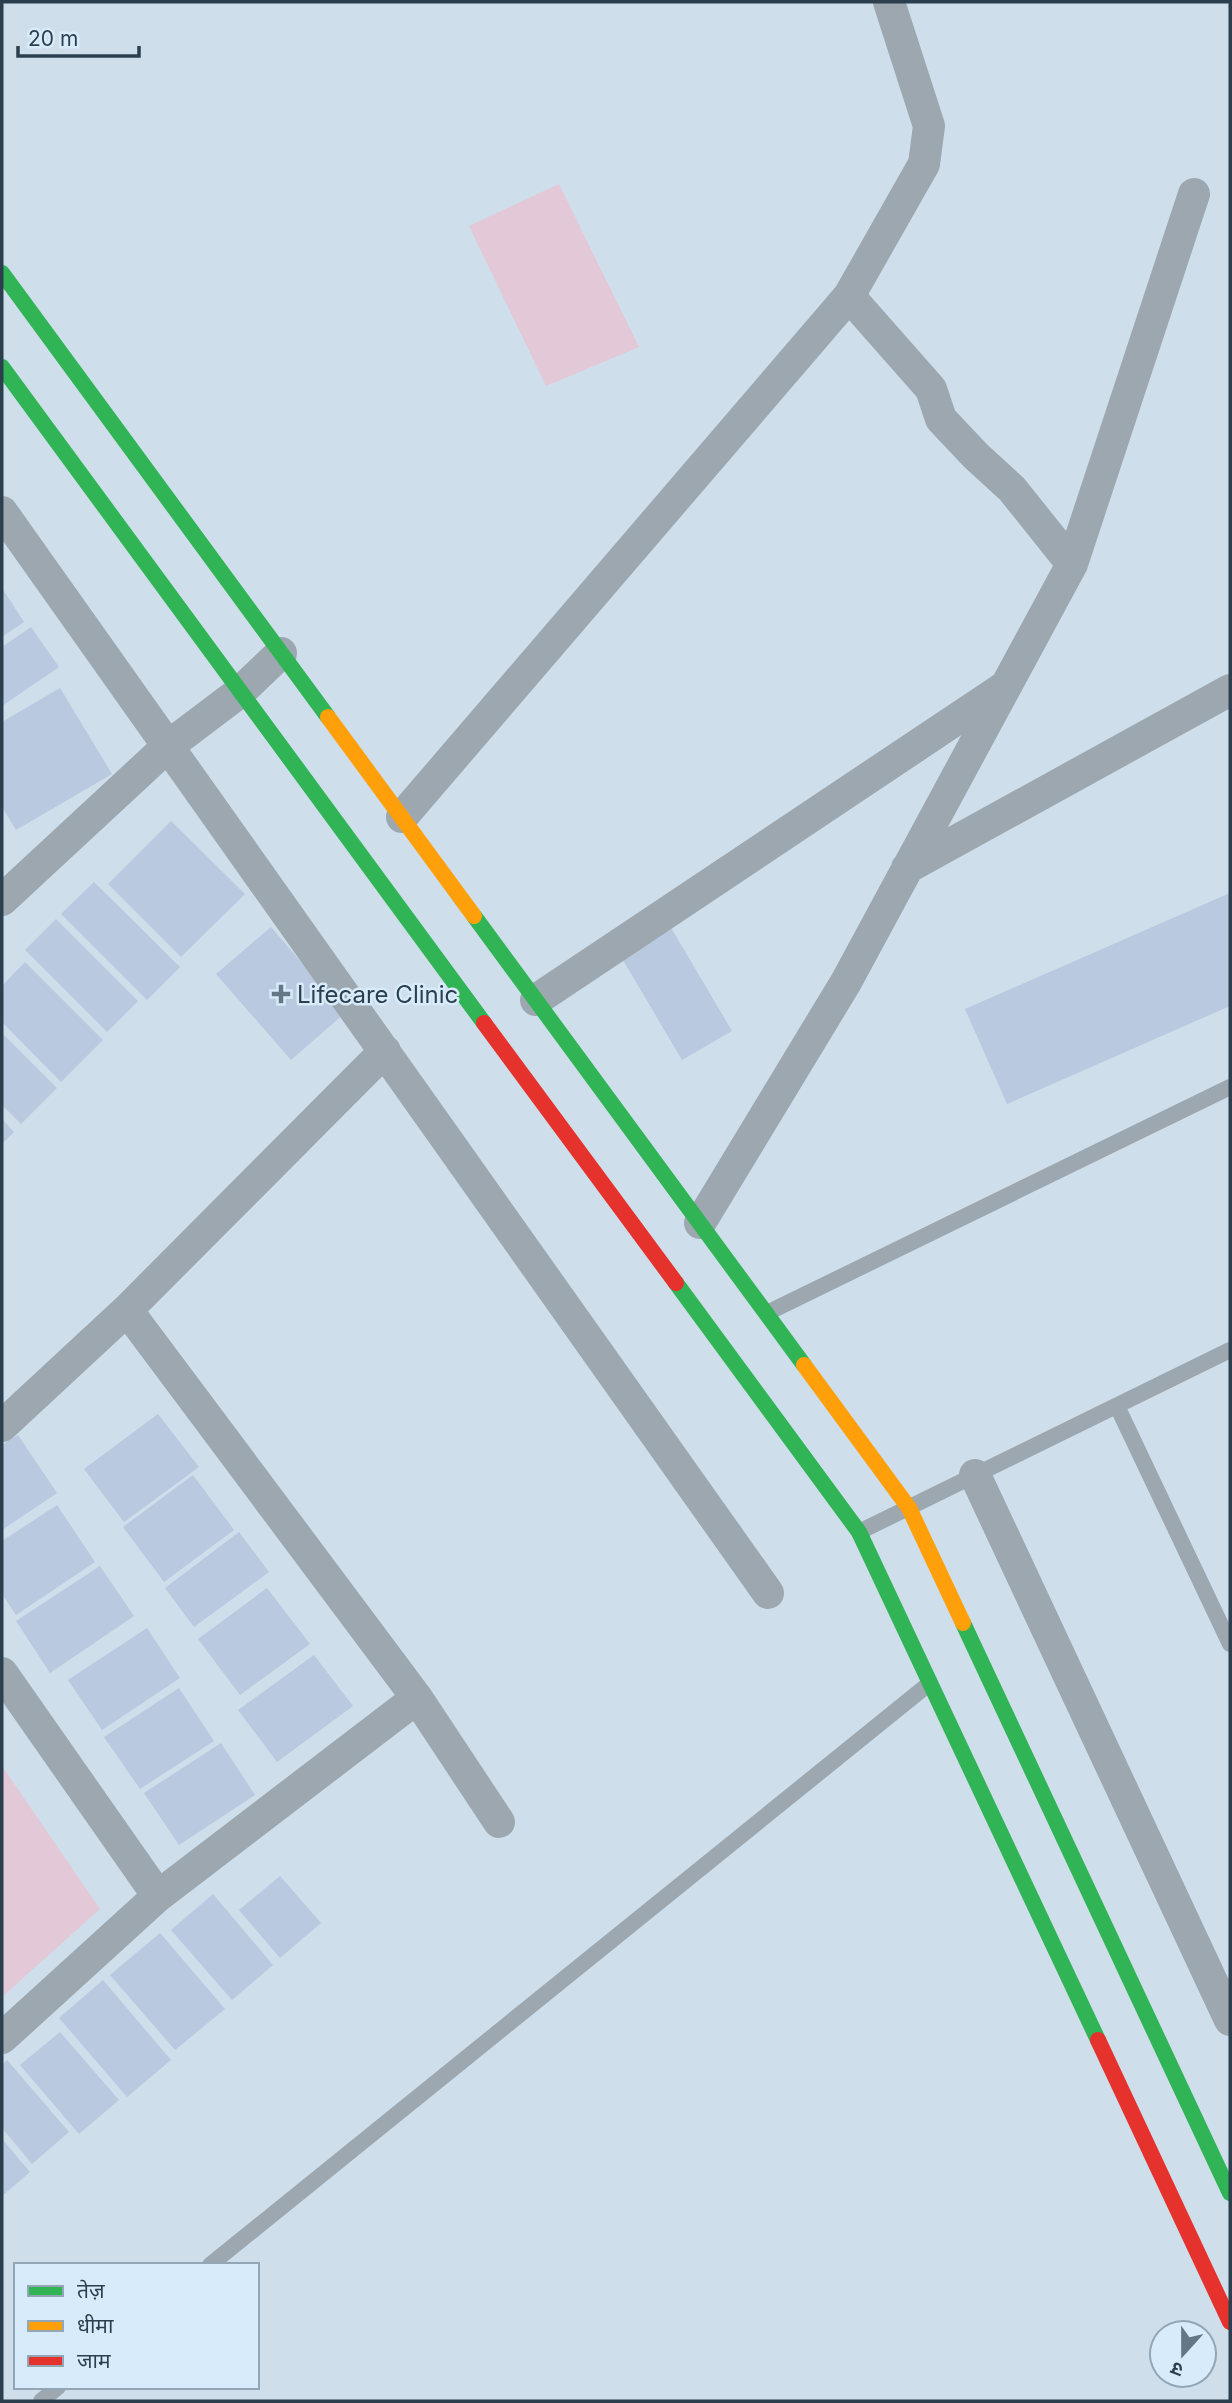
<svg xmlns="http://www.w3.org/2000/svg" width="1232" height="2403" font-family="Inter,'Noto Sans Devanagari',sans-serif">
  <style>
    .green { fill: #e3c8d7 }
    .building { fill: #b9c9df }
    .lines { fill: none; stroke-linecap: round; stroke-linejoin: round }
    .lane { stroke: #9da7af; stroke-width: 16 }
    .street { stroke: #9da7af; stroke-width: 32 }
    .fast { stroke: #30b455; stroke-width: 16 }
    .slow { stroke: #ff9f0a; stroke-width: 16 }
    .jam { stroke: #e5322d; stroke-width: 16 }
    .poi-dot { fill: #647786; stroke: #d8ebfb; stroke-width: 2.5 }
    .labels { text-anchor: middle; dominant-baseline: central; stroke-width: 5; stroke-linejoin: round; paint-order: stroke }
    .poi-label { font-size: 24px; fill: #2b3f4f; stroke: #d8ebfb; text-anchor: start }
  </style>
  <rect width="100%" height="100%" fill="#cedeeb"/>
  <path class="green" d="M 559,184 L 639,347 L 546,386 L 469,226 Z
    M 2,1766 L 100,1909 L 2,1997 Z"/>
  <path class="building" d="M 2,588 L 24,622 L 2,637 Z
    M 31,627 L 59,667 L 2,706 L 2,647 Z
    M 60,688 L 112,774 L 16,830 L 2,807 L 2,722 Z
    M 171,821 L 245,894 L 181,957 L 108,884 Z
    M 94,882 L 180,967 L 147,1000 L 61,914 Z
    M 1230,893 L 1230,1006 L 1007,1104 L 965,1009 Z
    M 56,919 L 138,1001 L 107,1032 L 25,950 Z
    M 670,926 L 732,1031 L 682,1060 L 620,955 Z
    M 271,927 L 345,1013 L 291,1060 L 216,974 Z
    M 25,962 L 103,1040 L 61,1082 L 2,1022 L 2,986 Z
    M 2,1033 L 57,1088 L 21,1124 L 2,1105 Z
    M 2,1119 L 14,1132 L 2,1144 Z
    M 158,1414 L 199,1467 L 124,1522 L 84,1469 Z
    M 18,1435 L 57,1493 L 2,1530 L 2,1445 Z
    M 193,1475 L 234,1530 L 164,1582 L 123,1527 Z
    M 57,1505 L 95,1562 L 16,1615 L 2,1594 L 2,1541 Z
    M 239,1532 L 269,1572 L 194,1627 L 165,1588 Z
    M 100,1566 L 134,1616 L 50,1673 L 16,1621 Z
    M 267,1588 L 310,1644 L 240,1695 L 198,1639 Z
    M 147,1628 L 180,1678 L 102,1730 L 68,1680 Z
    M 314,1655 L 353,1706 L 277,1762 L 238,1710 Z
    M 179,1688 L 214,1741 L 140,1789 L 104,1737 Z
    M 221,1743 L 255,1795 L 179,1845 L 144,1793 Z
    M 280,1876 L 321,1923 L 280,1958 L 239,1910 Z
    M 213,1894 L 273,1965 L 232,2000 L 171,1930 Z
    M 160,1933 L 225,2009 L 175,2050 L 110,1975 Z
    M 103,1980 L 171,2060 L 127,2097 L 59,2018 Z
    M 60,2032 L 119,2100 L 79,2134 L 20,2065 Z
    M 7,2060 L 69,2132 L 32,2164 L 2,2128 L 2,2065 Z
    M 2,2139 L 30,2172 L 2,2196 Z"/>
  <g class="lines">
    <path class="lane" d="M 767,1313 L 1230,1087
      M 1117,1406 L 1230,1644
      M 859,1532 L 1230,1350
      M 210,2265 L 930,1683
      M 41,2401 L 58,2387"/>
    <path class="street" d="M 849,296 L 931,389 L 941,419 L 976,456 L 1012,489 L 1072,564
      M 2,512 L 768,1593
      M 402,817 L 849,296 L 924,164 L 929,126 L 889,2
      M 907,868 L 1230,690
      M 2,900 L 167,747 L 241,691 L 281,653
      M 536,1000 L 1003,688
      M 700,1223 L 846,982 L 1072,564 L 1194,194
      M 127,1310 L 417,1698 L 499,1822
      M 2,1426 L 127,1310 L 385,1051
      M 975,1475 L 1230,2020
      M 2,1673 L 158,1896
      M 2,2038 L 158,1896 L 417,1698"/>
    <path class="fast" d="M 2,273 L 328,717
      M 2,367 L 484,1023
      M 474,916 L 804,1365
      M 676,1283 L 859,1532 L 1098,2040
      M 963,1623 L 1230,2193"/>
    <path class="slow" d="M 328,717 L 474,916
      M 804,1365 L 909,1508 L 963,1623"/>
    <path class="jam" d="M 484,1023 L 676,1283
      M 1098,2040 L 1230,2322"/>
  </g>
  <path class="poi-dot" d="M277.5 983.5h7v7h7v7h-7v7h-7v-7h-7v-7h7z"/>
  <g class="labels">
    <g class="poi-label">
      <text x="297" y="994">Lifecare Clinic</text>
    </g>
  </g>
  <rect width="1232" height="2403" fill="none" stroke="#2b3f4f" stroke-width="7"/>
  <rect x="14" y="2263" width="245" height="126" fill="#d8ebfb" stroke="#93a6b6" stroke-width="2"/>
  <rect x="28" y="2286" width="35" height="10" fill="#30b455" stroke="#93a6b6" stroke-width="2"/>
  <text x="77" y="2298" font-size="21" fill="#2b3f4f">तेज़</text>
  <rect x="28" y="2321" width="35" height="10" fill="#ff9f0a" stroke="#93a6b6" stroke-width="2"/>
  <text x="77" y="2333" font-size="21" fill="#2b3f4f">धीमा</text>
  <rect x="28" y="2356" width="35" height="10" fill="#e5322d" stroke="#93a6b6" stroke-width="2"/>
  <text x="77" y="2368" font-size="21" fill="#2b3f4f">जाम</text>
  <g transform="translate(1183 2354) rotate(201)"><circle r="33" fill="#d8ebfb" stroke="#93a6b6" stroke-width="2"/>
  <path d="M0-5L12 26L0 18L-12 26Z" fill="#647786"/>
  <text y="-10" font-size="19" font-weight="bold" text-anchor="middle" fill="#2b3f4f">उ</text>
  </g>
  <path d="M18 46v10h121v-10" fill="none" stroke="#2b3f4f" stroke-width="3.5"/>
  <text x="28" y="46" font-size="21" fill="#2b3f4f" stroke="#d8ebfb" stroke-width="5" paint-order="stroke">20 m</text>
</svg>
